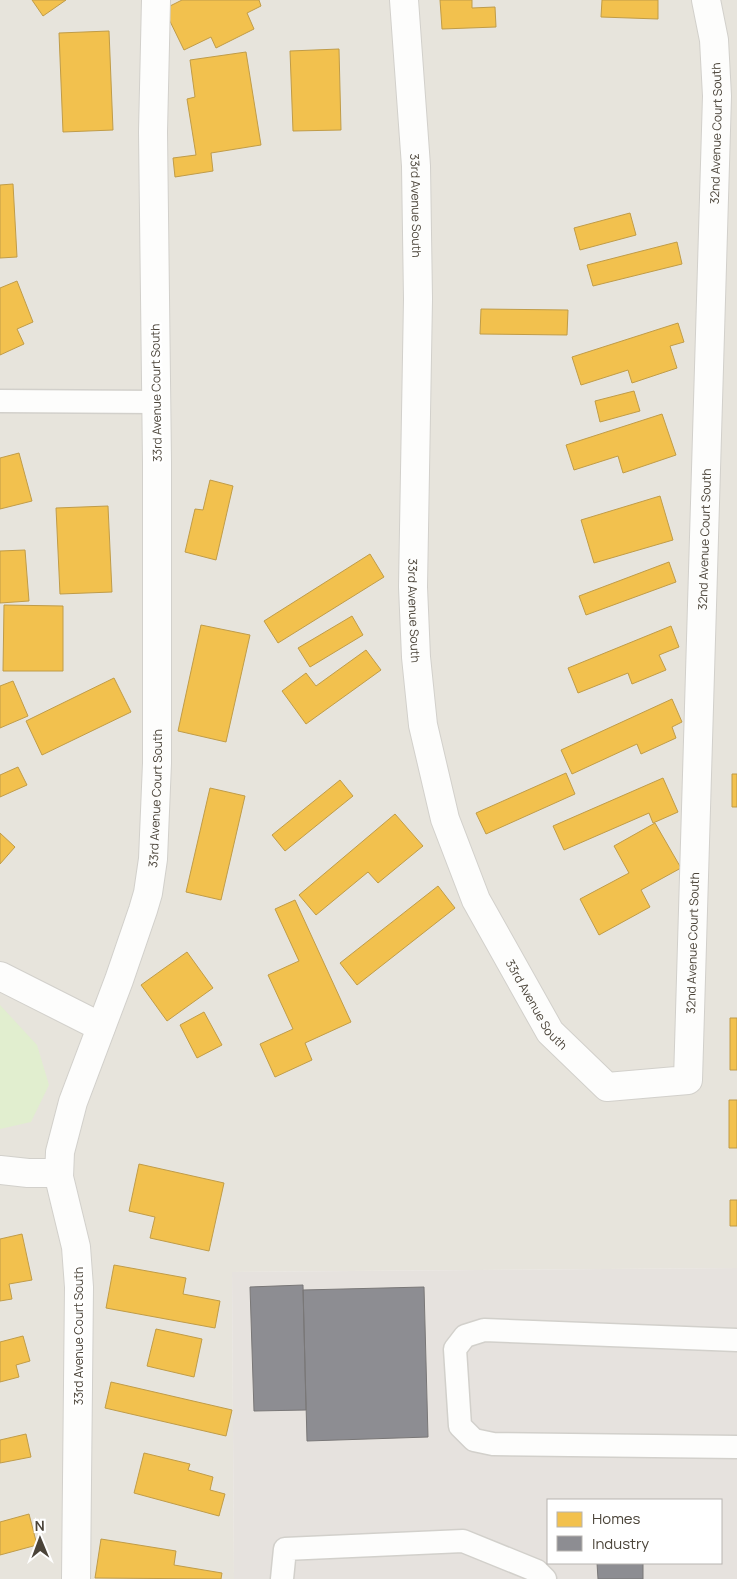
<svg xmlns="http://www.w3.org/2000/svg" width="737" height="1579" font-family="Manrope,sans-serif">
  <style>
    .residential { fill: #e7e4dc }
    .industrial { fill: #e6e2de; fill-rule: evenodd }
    .green { fill: #e1eecf }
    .homes { fill: #f2c14e; stroke: #c09c48 }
    .industry { fill: #8d8d92; stroke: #797777 }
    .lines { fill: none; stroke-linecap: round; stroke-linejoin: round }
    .service-casing { stroke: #d2d0cb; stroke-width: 25 }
    .minor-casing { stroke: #d2d0cb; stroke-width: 30 }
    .service { stroke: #fdfdfc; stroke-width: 22 }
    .minor { stroke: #fdfdfc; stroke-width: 28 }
    .labels { text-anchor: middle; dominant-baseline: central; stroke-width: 5; stroke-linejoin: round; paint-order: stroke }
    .street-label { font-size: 12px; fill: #4b4439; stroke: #fff }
  </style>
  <rect width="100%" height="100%" fill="#f4f2ee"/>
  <path class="residential" d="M 0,0 L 737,0 L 737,1268 L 232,1272 L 234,1579 L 0,1579 Z"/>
  <path class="industrial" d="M 737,1268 L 737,1579 L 234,1579 L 232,1272 ZM 548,1500 L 721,1500 L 721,1563 L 548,1563 Z"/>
  <path class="green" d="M 0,1005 L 37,1045 L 49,1085 L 31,1122 L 0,1129 Z"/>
  <path class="homes" d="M 32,0 L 66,0 L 43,16 Z
    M 182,0 L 259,0 L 261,6 L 247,13 L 254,29 L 216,48 L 211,37 L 184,50 L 164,9 Z
    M 440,0 L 472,0 L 472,8 L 495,7 L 496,27 L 442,29 Z
    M 602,0 L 658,0 L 658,19 L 601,17 Z
    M 109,31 L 113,130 L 63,132 L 59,33 Z
    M 339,49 L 341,130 L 293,131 L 290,51 Z
    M 246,52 L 261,145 L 211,153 L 213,171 L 175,177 L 173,158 L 196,155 L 187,99 L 195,97 L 190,60 Z
    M 13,184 L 17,257 L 0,258 L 0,185 Z
    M 630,213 L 636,235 L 580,250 L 574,228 Z
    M 677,242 L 682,264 L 593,286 L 587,265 Z
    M 17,281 L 33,322 L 17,329 L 24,344 L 0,355 L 0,288 Z
    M 481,309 L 568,310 L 567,335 L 480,334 Z
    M 678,323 L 684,342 L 670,346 L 677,368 L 632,383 L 628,370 L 581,385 L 572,357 Z
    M 634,391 L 640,411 L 600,422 L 595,401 Z
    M 662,414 L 676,455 L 623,473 L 618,456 L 574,470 L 566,445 Z
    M 19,453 L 32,501 L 0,509 L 0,458 Z
    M 210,480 L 233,486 L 216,560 L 185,552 L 195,509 L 203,510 Z
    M 660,496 L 673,540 L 594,563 L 581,520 Z
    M 108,506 L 112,592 L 60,594 L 56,508 Z
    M 25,550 L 29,601 L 0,603 L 0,551 Z
    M 370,554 L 384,577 L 278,643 L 264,621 Z
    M 669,562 L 676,582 L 586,615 L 579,596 Z
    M 4,605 L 63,606 L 63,671 L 3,671 Z
    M 352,616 L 363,635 L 310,667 L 298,648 Z
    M 201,625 L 250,635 L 226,742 L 178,731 Z
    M 671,626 L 679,647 L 659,655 L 666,670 L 632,684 L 628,673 L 578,693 L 568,668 Z
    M 366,650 L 381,670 L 306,724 L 282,691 L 306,673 L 316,686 Z
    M 114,678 L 131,712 L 42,755 L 26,721 Z
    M 13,681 L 28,716 L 0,728 L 0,686 Z
    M 672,699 L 682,722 L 672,727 L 676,738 L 641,754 L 637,744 L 572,774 L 561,750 Z
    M 18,767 L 27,785 L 0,797 L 0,775 Z
    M 566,773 L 575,794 L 486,834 L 476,813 Z
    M 732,774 L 737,774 L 737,807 L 732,807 Z
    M 663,778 L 678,812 L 653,823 L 649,813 L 564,850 L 553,826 Z
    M 340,780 L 353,796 L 285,851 L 272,835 Z
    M 210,788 L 245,796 L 221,900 L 186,892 Z
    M 395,814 L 423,846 L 378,883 L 368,872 L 316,915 L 299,895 Z
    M 655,823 L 681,868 L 641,890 L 650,907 L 599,935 L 580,899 L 629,873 L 614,846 Z
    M 0,833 L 15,847 L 0,864 Z
    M 438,886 L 455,908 L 357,985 L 340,963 Z
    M 295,900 L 351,1022 L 305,1043 L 312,1060 L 275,1077 L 260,1044 L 293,1029 L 268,975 L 299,961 L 275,909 Z
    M 187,952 L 213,988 L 167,1021 L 141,985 Z
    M 204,1012 L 222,1045 L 197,1058 L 180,1025 Z
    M 730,1018 L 737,1018 L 737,1070 L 730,1070 Z
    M 729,1100 L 737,1100 L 737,1148 L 729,1148 Z
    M 139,1164 L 224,1183 L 209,1251 L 150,1238 L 155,1217 L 129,1211 Z
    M 730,1200 L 737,1200 L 737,1226 L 730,1226 Z
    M 22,1234 L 32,1280 L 9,1284 L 12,1299 L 0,1301 L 0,1239 Z
    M 114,1265 L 186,1278 L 183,1294 L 220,1301 L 215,1328 L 106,1308 Z
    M 156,1329 L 202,1339 L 194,1377 L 147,1366 Z
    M 23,1336 L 30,1361 L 16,1365 L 19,1377 L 0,1382 L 0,1342 Z
    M 111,1382 L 232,1410 L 226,1436 L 105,1408 Z
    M 26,1434 L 31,1457 L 0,1463 L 0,1440 Z
    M 144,1453 L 190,1464 L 188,1470 L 213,1477 L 210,1490 L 225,1494 L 219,1516 L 134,1493 Z
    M 29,1514 L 37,1545 L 0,1555 L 0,1522 Z
    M 101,1539 L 176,1551 L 174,1565 L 222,1573 L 221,1579 L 95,1578 Z"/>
  <path class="industry" d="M 303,1285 L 306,1410 L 254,1411 L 250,1287 Z
    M 424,1287 L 428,1437 L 307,1441 L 303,1290 Z
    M 597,1563 L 643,1563 L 643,1579 L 598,1579 Z"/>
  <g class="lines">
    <g class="service-casing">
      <path id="service" d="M 0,401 L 156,402
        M 737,1340 L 484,1330 L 465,1336 L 455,1349 L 460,1426 L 474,1440 L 493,1444 L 737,1447
        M 282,1579 L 285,1549 L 463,1541 L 537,1571 L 545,1579"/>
    </g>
    <g class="minor-casing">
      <g id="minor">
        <path id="s1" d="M 404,0 L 416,166 L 418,299 L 413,587 L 416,657 L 423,725 L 445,819 L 476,900 L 550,1032 L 607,1087 L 688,1080 L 717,96 L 714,40 L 706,0"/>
        <path d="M 0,976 L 101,1027"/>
        <path d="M 0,1170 L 28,1173 L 58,1173"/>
        <path id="s2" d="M 76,1579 L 79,1287 L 76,1247 L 59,1177 L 60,1152 L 73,1102 L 119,980 L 143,910 L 148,893 L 153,859 L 157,763 L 157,462 L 153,132 L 156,0"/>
      </g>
    </g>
    <use href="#service" class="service"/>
    <use href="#minor" class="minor"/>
  </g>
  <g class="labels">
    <g class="street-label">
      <text stroke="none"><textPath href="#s1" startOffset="2168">32nd Avenue Court South</textPath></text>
      <text stroke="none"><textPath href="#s1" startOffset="206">33rd Avenue South</textPath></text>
      <text transform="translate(156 393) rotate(-91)">33rd Avenue Court South</text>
      <text stroke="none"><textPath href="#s1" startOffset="1762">32nd Avenue Court South</textPath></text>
      <text stroke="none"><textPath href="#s1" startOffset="611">33rd Avenue South</textPath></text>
      <text stroke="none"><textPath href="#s2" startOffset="798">33rd Avenue Court South</textPath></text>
      <text stroke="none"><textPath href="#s1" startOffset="1358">32nd Avenue Court South</textPath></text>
      <text stroke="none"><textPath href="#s1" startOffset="1030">33rd Avenue South</textPath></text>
      <text transform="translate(78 1336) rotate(-90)">33rd Avenue Court South</text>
    </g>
  </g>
  <rect x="547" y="1499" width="175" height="65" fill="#ffffff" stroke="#b7b4b0"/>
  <rect x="557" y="1512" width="25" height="15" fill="#f2c14e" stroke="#b7b4b0"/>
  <text x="592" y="1524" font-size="15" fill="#4b4439">Homes</text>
  <rect x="557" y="1536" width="25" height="15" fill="#8d8d92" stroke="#b7b4b0"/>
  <text x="592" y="1549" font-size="15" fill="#4b4439">Industry</text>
  <g transform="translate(40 1539) rotate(359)" stroke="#ffffff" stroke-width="4" paint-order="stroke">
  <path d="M0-4L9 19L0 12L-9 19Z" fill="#4b4439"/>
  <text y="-8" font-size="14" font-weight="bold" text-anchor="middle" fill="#4b4439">N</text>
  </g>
</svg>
